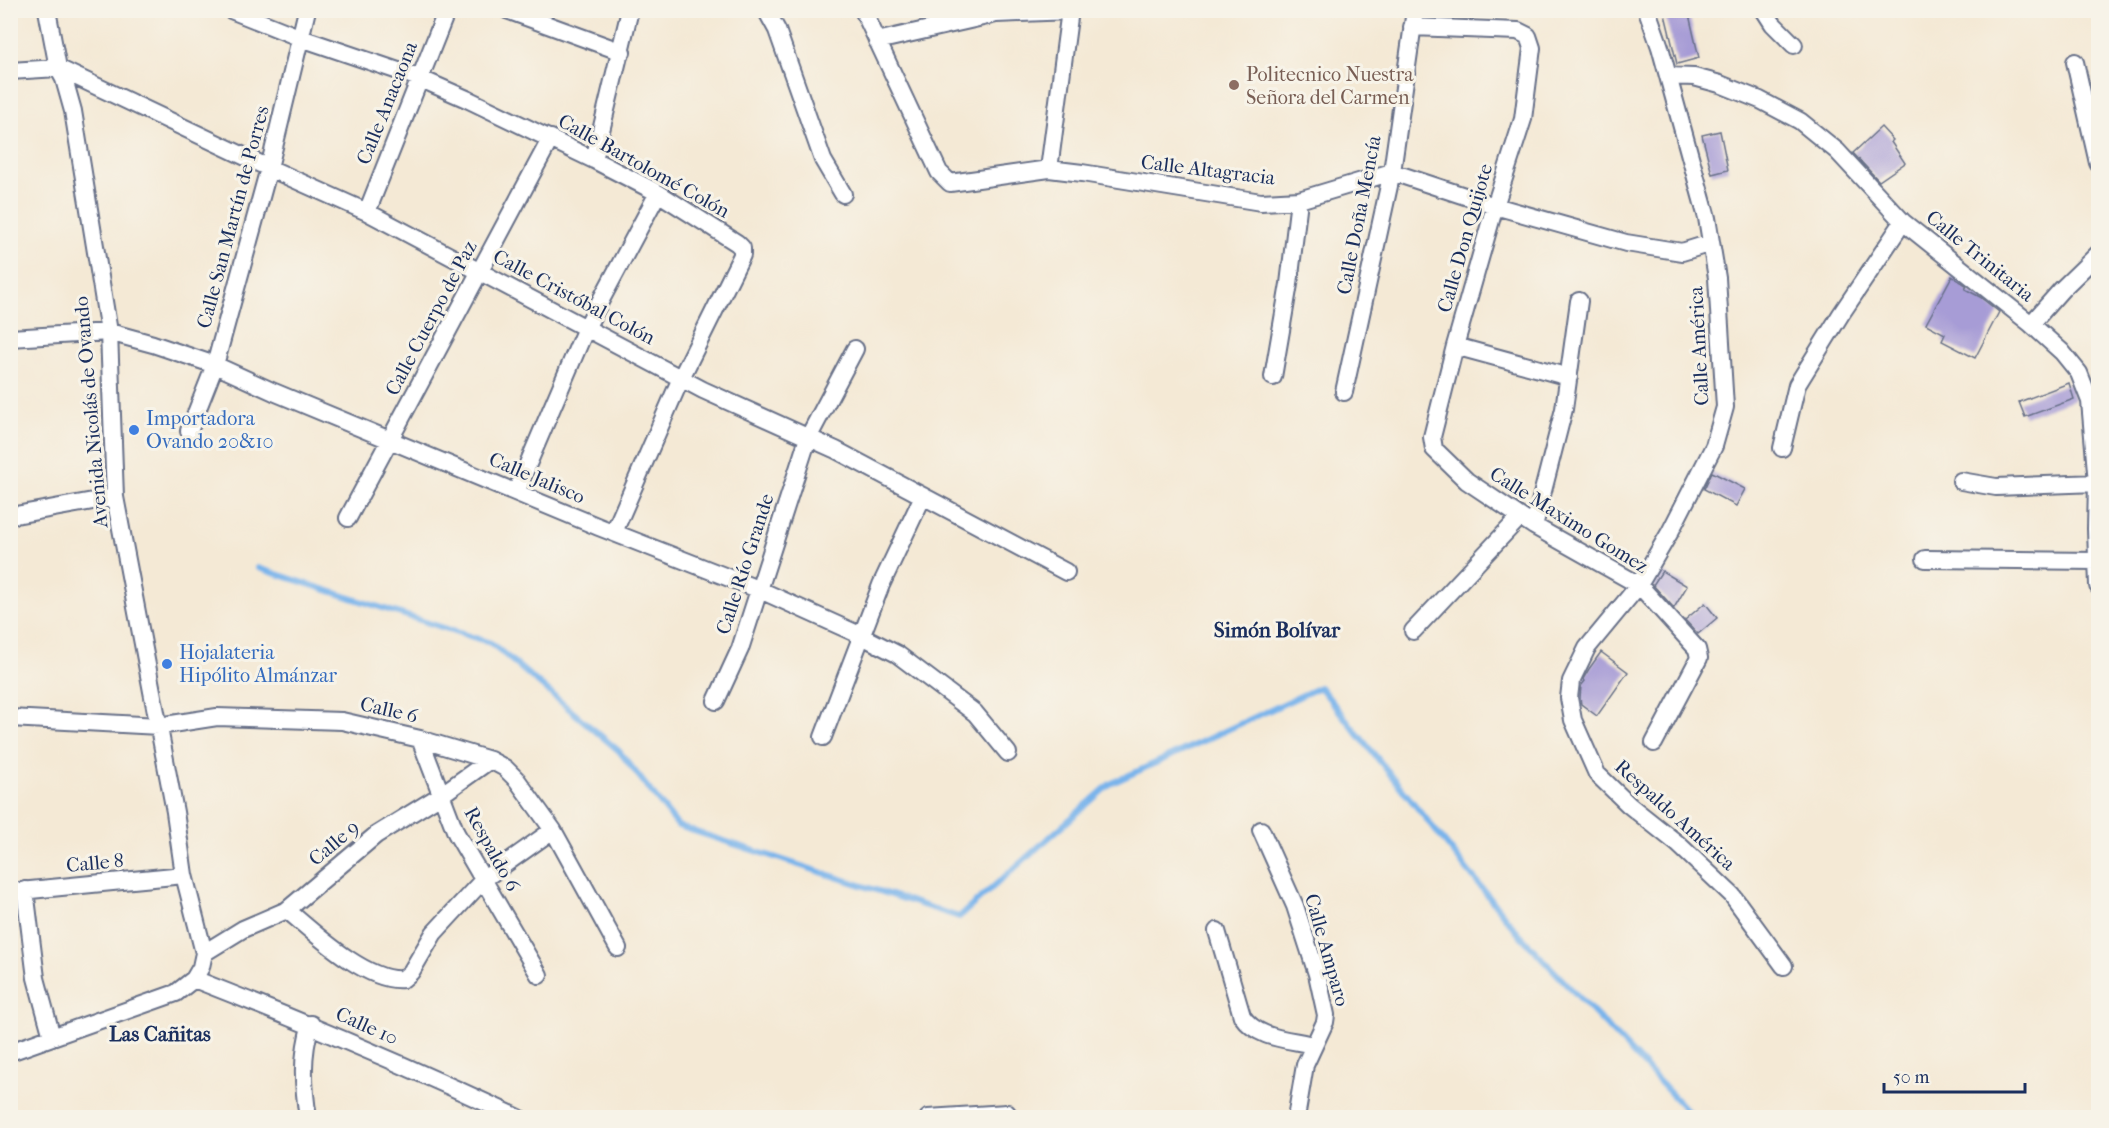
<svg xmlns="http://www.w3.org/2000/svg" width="2109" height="1128" font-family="'IM FELL French Canon',serif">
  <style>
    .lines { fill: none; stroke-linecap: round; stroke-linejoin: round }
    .stream { stroke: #79b4eb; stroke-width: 6 }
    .building { fill: #a79cd6 }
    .minor-casing { stroke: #677088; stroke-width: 20 }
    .minor { stroke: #fff; stroke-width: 16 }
    .education-dot { fill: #8d6e63; stroke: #f7f3e8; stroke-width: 2 }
    .shop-dot { fill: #3f7fe0; stroke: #f7f3e8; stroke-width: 2 }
    .labels { text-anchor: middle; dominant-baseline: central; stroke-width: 6; stroke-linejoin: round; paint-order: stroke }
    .education-label { font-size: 20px; fill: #785e54; stroke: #f7f3e8; text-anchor: start }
    .street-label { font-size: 20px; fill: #1b2f5e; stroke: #f7f3e8 }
    .shop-label { font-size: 20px; fill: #366cbe; stroke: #f7f3e8; text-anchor: start }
    .neighbourhood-label { font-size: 21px; font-weight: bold; fill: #1b2f5e; stroke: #f7f3e8 }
  </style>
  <rect width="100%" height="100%" fill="#f7f3e8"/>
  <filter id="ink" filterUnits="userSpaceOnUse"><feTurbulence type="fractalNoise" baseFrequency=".0167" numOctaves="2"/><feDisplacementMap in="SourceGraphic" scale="12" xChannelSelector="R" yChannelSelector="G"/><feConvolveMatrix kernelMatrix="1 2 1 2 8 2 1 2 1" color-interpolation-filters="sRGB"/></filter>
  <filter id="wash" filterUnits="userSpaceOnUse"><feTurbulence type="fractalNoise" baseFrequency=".008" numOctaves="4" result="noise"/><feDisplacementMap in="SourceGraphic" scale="24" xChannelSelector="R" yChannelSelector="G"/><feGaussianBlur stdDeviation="1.35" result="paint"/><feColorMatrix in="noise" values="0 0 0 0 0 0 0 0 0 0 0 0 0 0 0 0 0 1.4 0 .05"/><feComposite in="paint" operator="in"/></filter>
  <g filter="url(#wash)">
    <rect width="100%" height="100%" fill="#f4e9d5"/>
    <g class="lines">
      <path class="stream" d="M 258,568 L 491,643 L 619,751 L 678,826 L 959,917 L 1110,784 L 1320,687 L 1518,933 L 1694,1118"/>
    </g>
    <g id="blocks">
      <path class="building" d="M 1664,10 L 1688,10 L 1699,58 L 1677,64 Z
        M 1881,127 L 1893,140 L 1891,142 L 1905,163 L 1879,181 L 1853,153 Z
        M 1720,131 L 1728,170 L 1712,174 L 1702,135 Z
        M 1952,276 L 1967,286 L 1965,289 L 1980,297 L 1999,312 L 1975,358 L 1942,341 L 1945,334 L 1926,324 Z
        M 2069,383 L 2074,399 L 2025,417 L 2019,402 Z
        M 1712,472 L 1745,489 L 1736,506 L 1704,489 Z
        M 1662,571 L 1687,586 L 1674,608 L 1653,585 Z
        M 1705,603 L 1717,618 L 1698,634 L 1685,620 Z
        M 1601,652 L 1628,672 L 1597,716 L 1581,704 L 1580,698 L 1581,686 L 1585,681 L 1583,679 L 1589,669 Z"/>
    </g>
  </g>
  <g filter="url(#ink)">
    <use href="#blocks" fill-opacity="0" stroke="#677088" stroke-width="1.5"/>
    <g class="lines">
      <g class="minor-casing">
        <path id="minor" d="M 231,10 L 301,38 L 419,78 L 469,100 L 594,160 L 658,193 L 737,243 L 742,248 L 742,255 L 681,378 L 614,532
          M 507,10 L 622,52
          M 766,10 L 777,30 L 823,160 L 843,194
          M 863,10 L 939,172 L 950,183 L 1049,169 L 1082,173 L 1261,202 L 1299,200 L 1392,172 L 1495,206 L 1626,243 L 1682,252 L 1711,243
          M 1647,10 L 1660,47 L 1707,218 L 1717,278 L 1725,407 L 1714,446 L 1670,532 L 1639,585 L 1587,648 L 1571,681 L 1569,698 L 1573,720 L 1597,774 L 1629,805 L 1678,844 L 1732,895 L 1784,966
          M 1764,10 L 1773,24 L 1794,45
          M 1412,27 L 1518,31 L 1528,36 L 1532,48 L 1523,119 L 1495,206 L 1455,346 L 1432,437 L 1434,449 L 1467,481 L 1534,526 L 1639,585 L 1697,649 L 1699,658 L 1654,743
          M 877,41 L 996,14 L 1070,11
          M 2075,62 L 2098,163
          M 10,71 L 58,68 L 269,168 L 367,212 L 703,390 L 836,450 L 1066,572
          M 1668,76 L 1694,77 L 1720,84 L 1760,100 L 1800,121 L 1837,151 L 1903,222 L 2031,324 L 2062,352 L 2079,373 L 2090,401 L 2097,483 L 2096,529 L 2098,586
          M 594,160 L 630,10
          M 1049,169 L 1070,10
          M 367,212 L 447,10
          M 2031,324 L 2062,289 L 2098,254
          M 10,338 L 109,332 L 153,344 L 215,365 L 274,392 L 599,527 L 760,590 L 862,636 L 897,654 L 975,713 L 1008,753
          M 1455,346 L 1569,377
          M 1273,377 L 1289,284 L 1299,200
          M 1344,392 L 1392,172 L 1415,10
          M 189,431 L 215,365 L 269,168 L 307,10
          M 1782,448 L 1797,385 L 1841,314 L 1903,222
          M 1961,481 L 1996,487 L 2097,483
          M 516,492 L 586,328 L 658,193
          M 10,516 L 115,497
          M 348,518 L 551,138
          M 1534,526 L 1564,409 L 1579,301
          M 1925,559 L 2097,561
          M 1413,631 L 1520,517
          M 716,701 L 740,649 L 808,438 L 855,349
          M 10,718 L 159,726 L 217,717 L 342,721 L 420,739 L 490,760 L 505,768 L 517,780 L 553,830 L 618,948
          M 823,737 L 881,585 L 923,496
          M 420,739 L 456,833 L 539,975
          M 1261,830 L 1295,906 L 1317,974 L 1326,1015 L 1325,1022 L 1305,1065 L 1296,1118
          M 25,890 L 36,978 L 52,1037
          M 10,892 L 184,875
          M 287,910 C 313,932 367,983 403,979 L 411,972 L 434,933 L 484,879 L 553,830
          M 1217,931 L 1242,1016 C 1257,1039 1288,1039 1313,1045
          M 204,953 L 243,929 L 287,910 L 376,835 L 441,795 L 490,760
          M 194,979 C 304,1022 412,1068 519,1118
          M 10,1052 L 176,993 L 194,979 L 201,967 L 204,953 L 184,875 L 175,812 L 115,497 L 109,332 L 73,111 L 64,79 L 58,68 L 47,10
          M 308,1118 C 303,1085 301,1056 311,1024
          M 928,1118 L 1007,1113 L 1010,1118"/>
      </g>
      <use href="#minor" class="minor"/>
    </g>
  </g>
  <circle class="education-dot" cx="1234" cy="85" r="6"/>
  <g class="shop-dot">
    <circle cx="134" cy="430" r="6"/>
    <circle cx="167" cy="664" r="6"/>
  </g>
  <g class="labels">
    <g class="education-label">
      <text x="1246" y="74">Politecnico Nuestra<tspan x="1246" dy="23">Señora del Carmen</tspan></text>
    </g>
    <g class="street-label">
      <text transform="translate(387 103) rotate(-68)">Calle Anacaona</text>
      <text transform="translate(644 166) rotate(29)">Calle Bartolomé Colón</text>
      <text transform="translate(1208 170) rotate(7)">Calle Altagracia</text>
      <text transform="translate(1359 215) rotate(-79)">Calle Doña Mencía</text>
      <text transform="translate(233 217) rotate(-75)">Calle San Martín de Porres</text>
      <text transform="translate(1465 238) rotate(-74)">Calle Don Quijote</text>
      <text transform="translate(1980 256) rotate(39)">Calle Trinitaria</text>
      <text transform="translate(574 297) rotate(28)">Calle Cristóbal Colón</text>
      <text transform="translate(431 318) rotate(-62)">Calle Cuerpo de Paz</text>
      <text transform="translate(1699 346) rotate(-93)">Calle América</text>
      <text transform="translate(91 412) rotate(-95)">Avenida Nicolás de Ovando</text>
      <text transform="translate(537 478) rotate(23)">Calle Jalisco</text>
      <text transform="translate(1569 520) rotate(32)">Calle Maximo Gomez</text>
      <text transform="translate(745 564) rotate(-72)">Calle Río Grande</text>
      <text transform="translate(389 710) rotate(13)">Calle 6</text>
      <text transform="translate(1675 815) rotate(42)">Respaldo América</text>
      <text transform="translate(334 843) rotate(-40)">Calle 9</text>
      <text transform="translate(492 849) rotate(61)">Respaldo 6</text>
      <text transform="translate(95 863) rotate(-5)">Calle 8</text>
      <text transform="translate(1327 950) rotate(74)">Calle Amparo</text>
      <text transform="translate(367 1026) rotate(24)">Calle 10</text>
    </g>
    <g class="shop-label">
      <text x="146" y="418">Importadora<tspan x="146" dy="23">Ovando 20&amp;10</tspan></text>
      <text x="179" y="652">Hojalateria<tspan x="179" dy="23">Hipólito Almánzar</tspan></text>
    </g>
    <g class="neighbourhood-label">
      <text x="1277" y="630">Simón Bolívar</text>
      <text x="160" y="1034">Las Cañitas</text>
    </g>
  </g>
  <rect width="2109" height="1128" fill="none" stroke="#f7f3e8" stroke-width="36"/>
  <path d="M1884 1083v9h141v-9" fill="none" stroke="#1b2f5e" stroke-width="3"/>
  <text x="1893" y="1083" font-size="18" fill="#1b2f5e" stroke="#f7f3e8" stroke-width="4.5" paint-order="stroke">50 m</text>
</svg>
